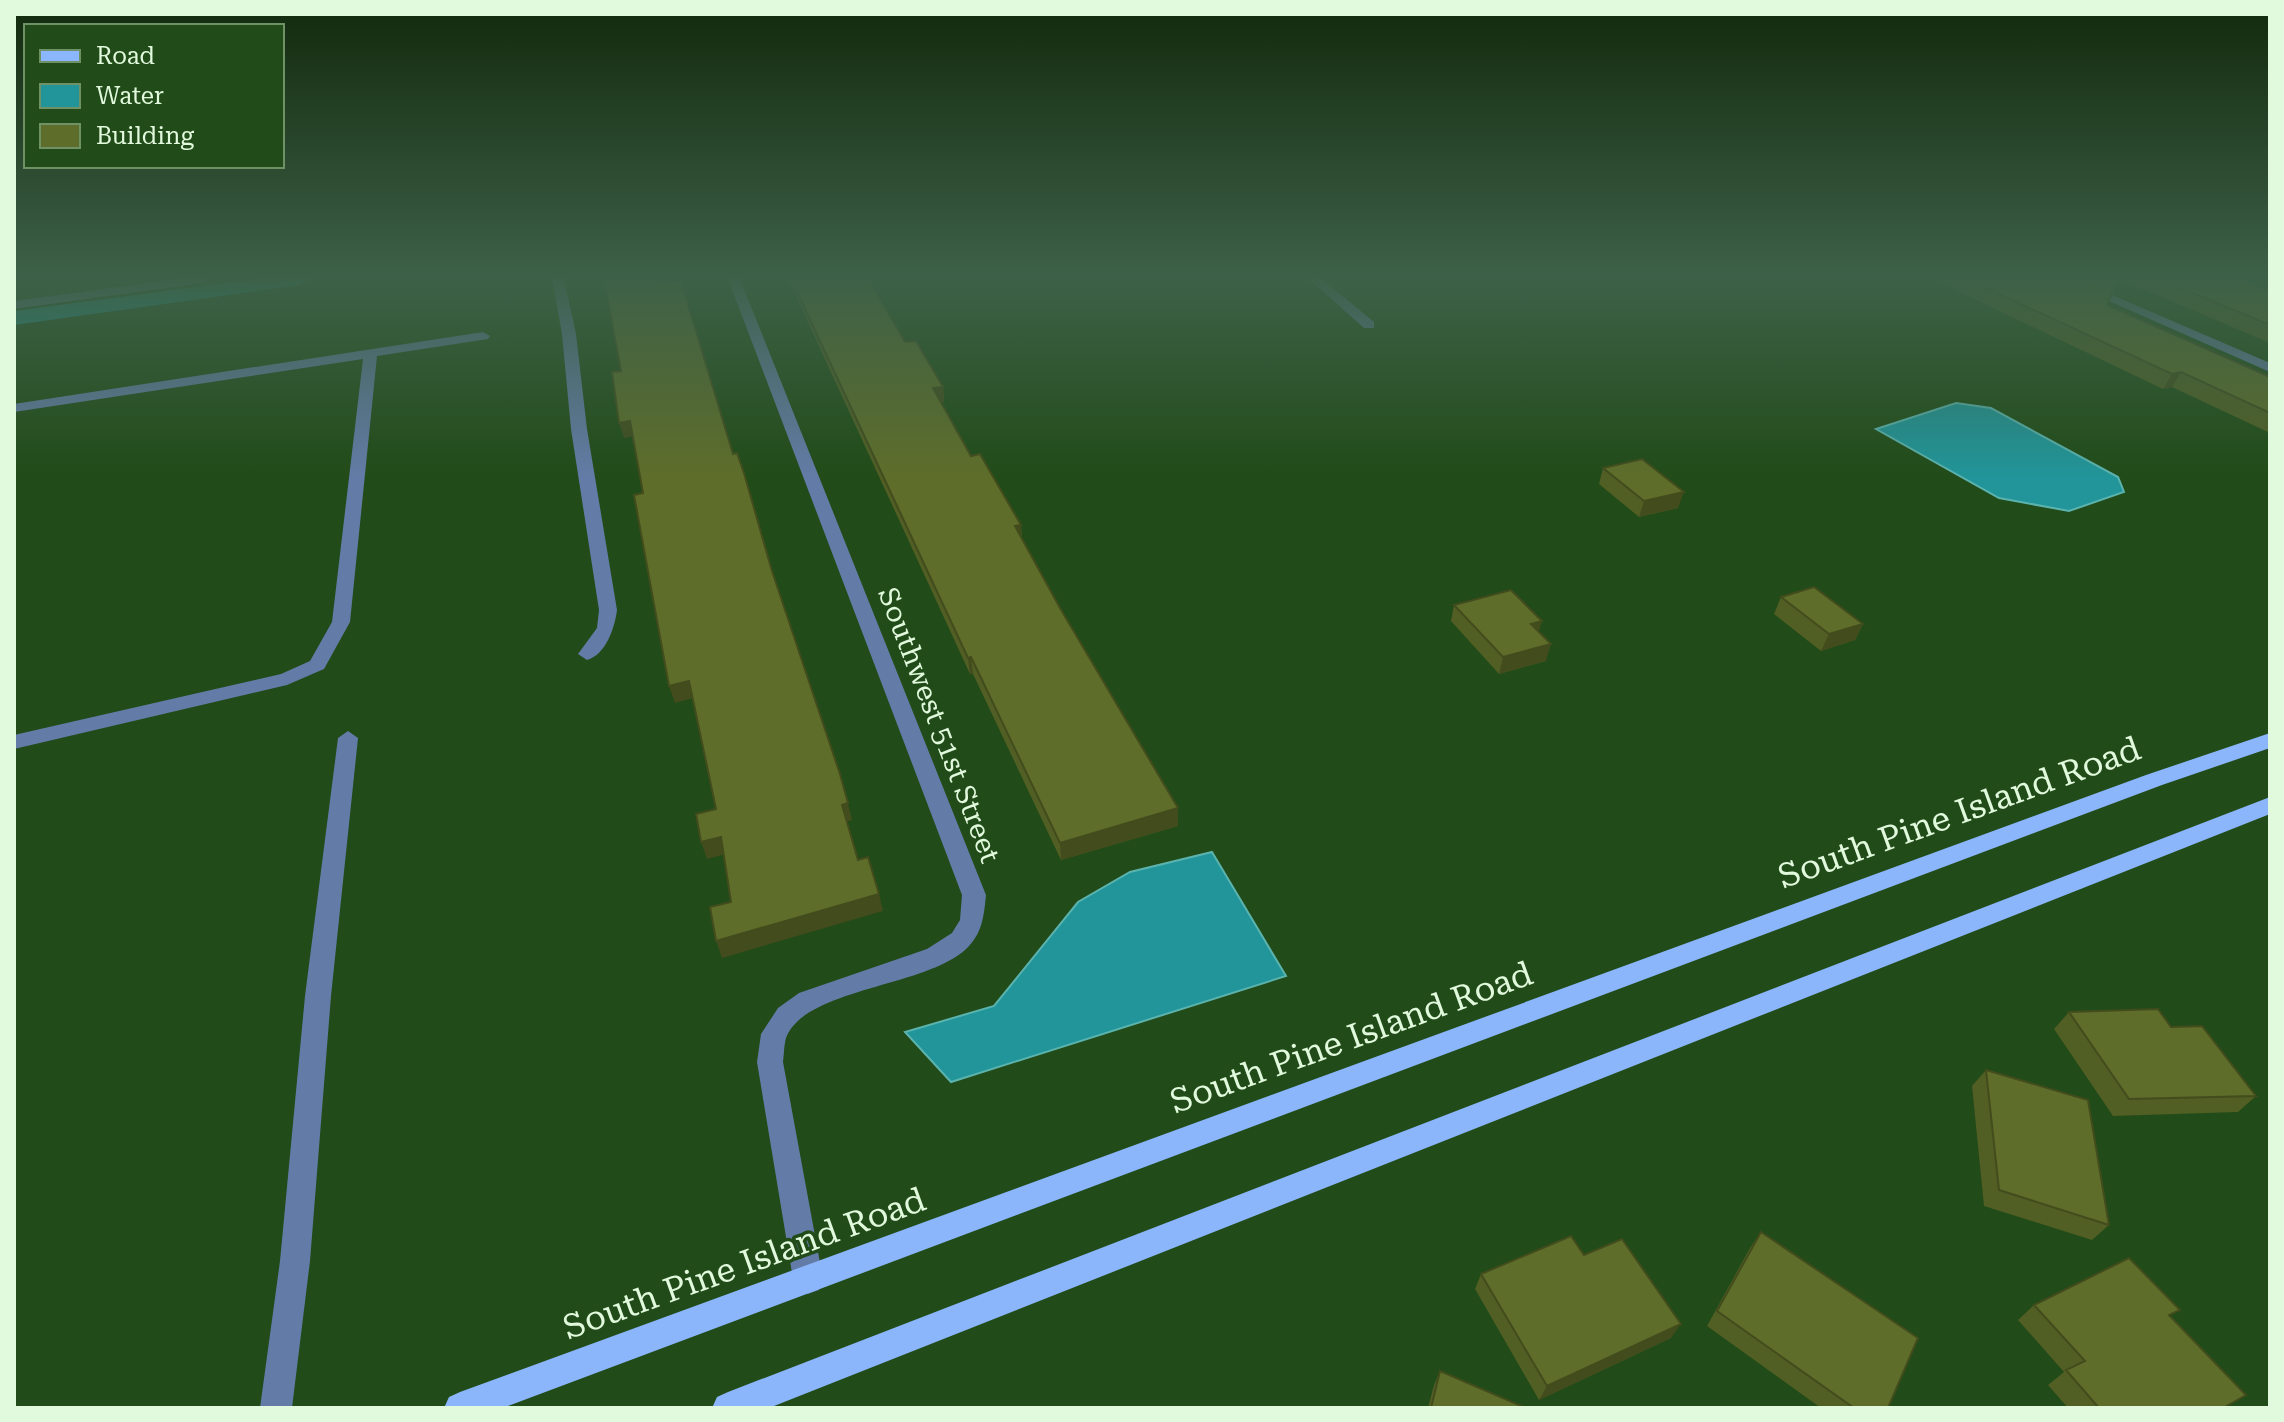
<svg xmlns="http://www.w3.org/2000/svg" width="2284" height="1422" font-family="'Roboto Serif',serif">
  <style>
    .water { fill: #21959a; stroke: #5bb3ae; stroke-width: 2 }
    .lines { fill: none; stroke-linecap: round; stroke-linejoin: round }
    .canal { fill: #21959a; fill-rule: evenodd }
    .minor { fill: #627ca7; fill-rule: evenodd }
    .major { fill: #8cb6fb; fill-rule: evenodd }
    .wall { fill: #515e24 }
    .shaded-wall { fill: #424c1d }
    .building { fill: #5e6d2a; stroke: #424c1d; stroke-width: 2 }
    .labels { text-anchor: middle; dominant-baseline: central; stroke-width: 7; stroke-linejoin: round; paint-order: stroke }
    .street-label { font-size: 28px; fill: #e1f9dc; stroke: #214b18 }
    .near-street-label { font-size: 34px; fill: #e1f9dc; stroke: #214b18 }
  </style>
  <rect width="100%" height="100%" fill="#214b18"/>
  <path class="water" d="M 1956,403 L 1991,408 L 2118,477 L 2124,492 L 2069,511 L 1999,498 L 1876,429 Z
    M 1212,852 L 1286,976 L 951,1082 L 905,1032 L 994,1006 L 1078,902 L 1130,872 Z"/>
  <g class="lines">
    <path class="canal" d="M 255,279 L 311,279 L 300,285 L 14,325 L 14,311 Z"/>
    <path class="minor" d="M 178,279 L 209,279 L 203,283 L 14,309 L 14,301 Z
      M 552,279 L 564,279 L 576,334 L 587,429 L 617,610 C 615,627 606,655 587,660 L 578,654 L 597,628 L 599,610 L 571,429 L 562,334 Z
      M 728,279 L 740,279 L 986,895 C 984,914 983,931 969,946 C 932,987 805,987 786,1038 C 784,1045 784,1055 783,1062 L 823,1279 L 819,1290 L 808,1294 L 797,1290 L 793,1279 L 757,1062 L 761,1034 L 778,1008 L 799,993 L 927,949 L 952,933 L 960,920 L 962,895 Z
      M 1309,279 L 1322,279 L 1374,322 L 1374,328 L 1364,328 Z
      M 2059,279 L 2075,279 L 2270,363 L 2270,372 Z
      M 483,332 L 490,336 L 488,339 L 377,356 L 350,622 L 324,669 L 287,685 L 14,749 L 14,735 L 281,674 L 310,661 L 332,622 L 363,359 L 14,412 L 14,404 Z
      M 348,731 L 358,738 L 331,996 L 310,1261 L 292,1408 L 260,1408 L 280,1261 L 305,996 L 338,738 Z"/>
    <path class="major" d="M 2270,733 L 2270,748 L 2162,785 L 503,1408 L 444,1408 L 449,1397 L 460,1392 L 2146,775 Z
      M 2270,797 L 2270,814 L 769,1408 L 712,1408 L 717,1397 L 728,1392 Z"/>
  </g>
  <path class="wall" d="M 788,279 L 869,279 L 905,342 L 943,387 L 944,402 L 941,402 L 971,456 L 1021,525 L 1022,539 L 1178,826 L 1061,860 L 973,674 L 970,674 Z
    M 1932,279 L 2240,279 L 2270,291 L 2270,343 L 2119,279 L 2107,305 L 2270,377 L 2270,433 L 2172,387 L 2163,389 Z
    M 1603,468 L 1678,508 L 1639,517 L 1599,484 Z
    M 1781,597 L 1863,624 L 1855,640 L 1821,651 L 1774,614 Z
    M 1454,605 L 1539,632 L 1546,661 L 1499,674 L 1451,621 Z
    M 2069,1012 L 2171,1027 L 2256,1096 L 2238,1112 L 2113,1116 L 2054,1029 Z
    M 1986,1070 L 2109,1225 L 2092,1240 L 1984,1206 L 1972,1086 Z
    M 1761,1232 L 1888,1408 L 1821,1408 L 1707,1326 L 1750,1248 Z
    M 1481,1274 L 1671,1338 L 1539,1400 L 1475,1289 Z
    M 2034,1305 L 2170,1317 L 2226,1408 L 2068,1408 L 2048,1385 L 2064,1372 L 2018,1320 Z
    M 1440,1371 L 1526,1408 L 1428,1408 L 1434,1385 Z"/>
  <path class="shaded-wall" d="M 2181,372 L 2172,387 L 2163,389 L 2172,374 Z
    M 943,387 L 944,402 L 935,403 L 933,388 Z
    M 630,421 L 635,436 L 624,438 L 619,423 Z
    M 1684,492 L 1678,508 L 1639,517 L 1644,501 Z
    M 1021,525 L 1022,541 L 1015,526 Z
    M 1542,621 L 1537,638 L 1531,624 Z
    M 1863,624 L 1855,640 L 1821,651 L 1829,634 Z
    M 1551,644 L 1546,661 L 1499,674 L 1503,657 Z
    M 971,657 L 973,674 L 970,674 L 968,658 Z
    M 689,681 L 694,698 L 675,703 L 669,686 Z
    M 848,803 L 852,820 L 846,822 L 842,805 Z
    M 1178,808 L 1178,826 L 1061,860 L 1060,843 Z
    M 721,837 L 726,854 L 707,859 L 701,842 Z
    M 879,894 L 883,911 L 722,958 L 716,941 Z
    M 1681,1324 L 1671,1338 L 1539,1400 L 1547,1386 Z"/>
  <path class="building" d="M 604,279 L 658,279 L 660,284 L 681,281 L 733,454 L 737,453 L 744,473 L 772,571 L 840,774 L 848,803 L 842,805 L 858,860 L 868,857 L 879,894 L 716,941 L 710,907 L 731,902 L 721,837 L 701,842 L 696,814 L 716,809 L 689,681 L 669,686 L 634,495 L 643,493 L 630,421 L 619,423 L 612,372 L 621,371 Z
    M 791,279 L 869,279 L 905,342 L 916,341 L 943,387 L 933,388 L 971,456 L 980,454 L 1021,525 L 1015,526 L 1060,608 L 1178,808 L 1060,843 L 971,657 L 968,658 Z
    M 1967,279 L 2090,279 L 2114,289 L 2107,305 L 2270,377 L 2270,413 L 2181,372 L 2172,374 Z
    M 2159,279 L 2240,279 L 2270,291 L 2270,325 Z
    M 1642,459 L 1684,492 L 1644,501 L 1603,468 Z
    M 1814,587 L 1863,624 L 1829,634 L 1781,597 Z
    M 1511,590 L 1542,621 L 1531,624 L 1551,644 L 1503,657 L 1454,605 Z
    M 2158,1009 L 2171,1027 L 2202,1026 L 2256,1096 L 2129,1099 L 2069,1012 Z
    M 1986,1070 L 2088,1100 L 2109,1225 L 1999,1190 Z
    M 1761,1232 L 1918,1338 L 1888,1408 L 1854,1408 L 1717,1311 Z
    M 1571,1236 L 1584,1255 L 1622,1239 L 1681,1324 L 1547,1386 L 1481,1274 Z
    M 2129,1258 L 2180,1310 L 2169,1315 L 2246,1395 L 2223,1408 L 2099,1408 L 2066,1370 L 2085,1361 L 2034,1305 Z
    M 1440,1371 L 1526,1408 L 1431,1408 Z"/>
  <linearGradient id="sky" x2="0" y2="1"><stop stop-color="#12290d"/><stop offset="0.58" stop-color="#3d6148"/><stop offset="1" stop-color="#3d6148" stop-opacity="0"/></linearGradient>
  <rect width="2284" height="478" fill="url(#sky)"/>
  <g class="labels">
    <g class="street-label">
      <text transform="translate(939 725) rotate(69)">Southwest 51st Street</text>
    </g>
    <g class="near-street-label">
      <text transform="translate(1959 812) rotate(-20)">South Pine Island Road</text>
      <text transform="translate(1351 1037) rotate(-20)">South Pine Island Road</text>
      <text transform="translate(744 1263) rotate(-20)">South Pine Island Road</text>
    </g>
  </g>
  <rect width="2284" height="1422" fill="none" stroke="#e1f9dc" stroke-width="32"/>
  <rect x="24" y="24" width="260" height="144" fill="#214b18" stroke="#6e9166" stroke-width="2"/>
  <rect x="40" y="50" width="40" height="12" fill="#8cb6fb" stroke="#6e9166" stroke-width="2"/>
  <text x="96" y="64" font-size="24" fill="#e1f9dc">Road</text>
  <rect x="40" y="84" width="40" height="24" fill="#21959a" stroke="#6e9166" stroke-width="2"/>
  <text x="96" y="104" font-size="24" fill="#e1f9dc">Water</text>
  <rect x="40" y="124" width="40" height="24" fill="#5e6d2a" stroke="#6e9166" stroke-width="2"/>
  <text x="96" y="144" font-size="24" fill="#e1f9dc">Building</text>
</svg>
